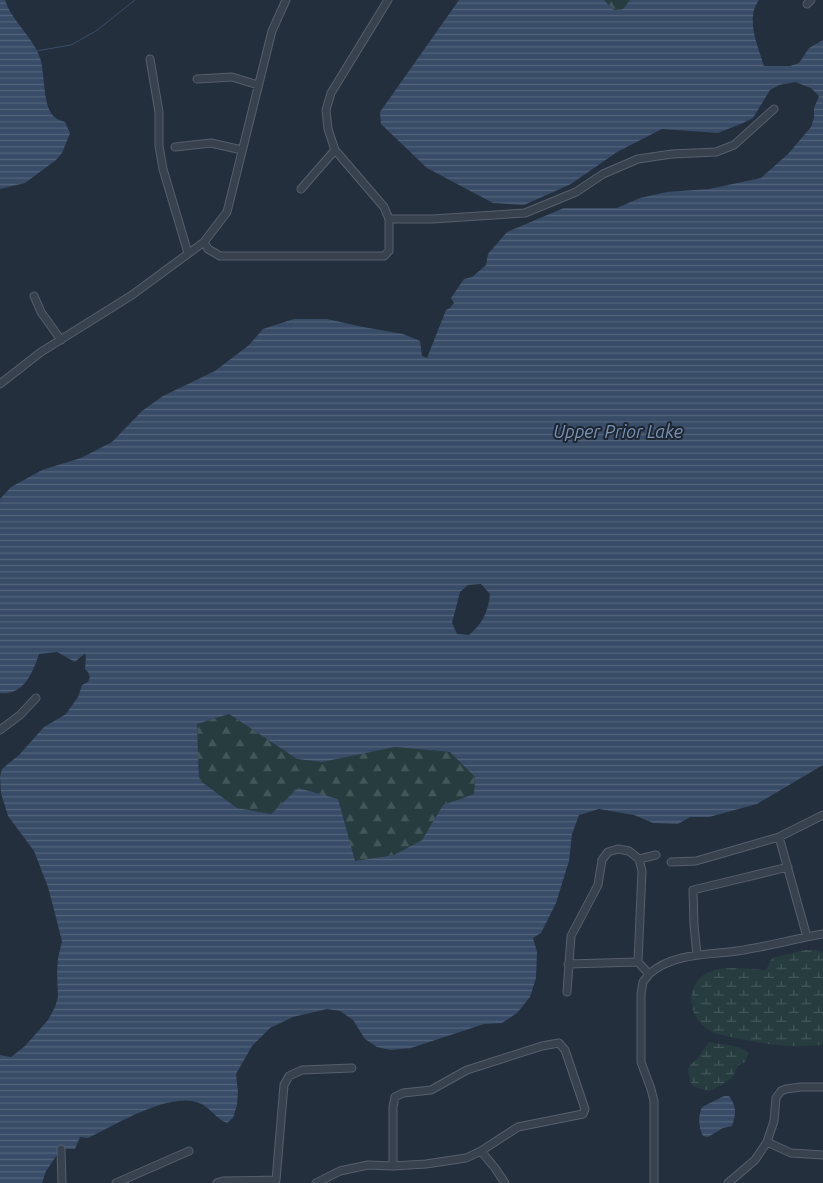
<svg xmlns="http://www.w3.org/2000/svg" width="823" height="1183" font-family="Ubuntu,sans-serif">
  <style>
    .forest { fill: url(#forest-firs) }
    .wetland { fill: url(#wetland-marsh) }
    .water { fill: url(#water-rules); fill-rule: evenodd }
    .lines { fill: none; stroke-linecap: round; stroke-linejoin: round }
    .stream { stroke: #394c67; stroke-width: 1 }
    .minor-casing { stroke: #565f6c; stroke-width: 9 }
    .minor { stroke: #38414e; stroke-width: 7 }
    .labels { text-anchor: middle; dominant-baseline: central; stroke-width: 4; stroke-linejoin: round; paint-order: stroke }
    .water-label { font-size: 18px; font-style: italic; fill: #7c92b1; stroke: #1d2633 }
  </style>
  <defs>
    <pattern id="forest-firs" width="22" height="20" patternUnits="userSpaceOnUse" patternTransform="scale(1.25)"><rect width="22" height="20" fill="#263c3f"/><path d="M5 1l3.5 6h-7zM16 11l3.5 6h-7z" fill="#435659"/></pattern>
    <pattern id="wetland-marsh" width="20" height="14" patternUnits="userSpaceOnUse" patternTransform="scale(1.25)"><rect width="20" height="14" fill="#263c3f"/><path d="M1 5h8M5 5V1M11 12h8M15 12V8" fill="none" stroke="#435659"/></pattern>
    <pattern id="water-rules" width="6" height="5" patternUnits="userSpaceOnUse" patternTransform="scale(1.25)"><rect width="6" height="5" fill="#394c67"/><path d="M0 2.5h6" fill="none" stroke="#53647b"/></pattern>
  </defs>
  <rect width="100%" height="100%" fill="#242f3e"/>
  <path class="forest" d="M 604,0 L 630,0 L 623,9 L 614,10 Z
    M 229,714 L 297,759 L 322,762 L 395,747 L 450,752 L 475,777 L 474,794 L 443,805 L 422,840 L 394,855 L 355,861 L 298,788 L 271,814 L 237,808 L 199,780 L 197,723 Z"/>
  <path class="wetland" d="M 805,950 L 816,950 L 823,952 L 823,1045 C 793,1048 765,1045 736,1038 C 727,1036 718,1035 710,1031 C 688,1019 683,983 709,972 C 726,965 748,969 766,970 L 772,958 Z
    M 709,1042 C 722,1045 739,1044 749,1053 L 745,1062 C 735,1065 737,1071 732,1077 C 729,1082 716,1088 710,1090 C 705,1091 699,1088 694,1087 L 690,1081 L 688,1069 L 691,1064 L 696,1060 Z"/>
  <path class="water" d="M 0,0 L 5,0 C 12,22 34,37 41,61 C 44,74 44,101 50,111 C 53,118 59,120 65,122 L 70,133 L 62,153 L 56,160 L 25,183 L 0,189 Z
    M 459,0 L 604,0 L 614,10 L 623,9 L 630,0 L 759,0 C 745,19 758,46 764,66 L 790,66 L 799,63 L 809,48 L 823,40 L 823,765 L 757,804 L 709,817 L 690,817 L 678,824 L 653,823 L 634,815 L 599,809 L 579,815 L 572,834 L 569,861 L 556,903 L 541,933 L 533,938 L 537,952 L 536,978 L 530,997 L 517,1013 L 502,1023 L 484,1024 L 411,1048 L 391,1050 L 377,1047 L 365,1039 L 353,1020 L 340,1011 L 327,1009 L 293,1017 L 270,1028 L 252,1046 L 236,1074 L 238,1092 L 237,1105 L 233,1118 L 227,1123 C 216,1119 210,1107 199,1103 C 170,1091 115,1125 88,1138 L 80,1137 L 75,1149 L 61,1149 L 46,1171 L 42,1183 L 0,1183 L 0,1055 L 11,1057 L 25,1046 L 48,1020 L 55,1007 L 58,997 L 57,973 L 58,958 L 62,941 L 48,887 L 34,851 L 8,816 L 1,793 L 0,777 L 2,769 L 19,755 L 44,727 L 66,714 L 78,697 L 82,685 L 88,682 L 90,677 L 88,672 L 85,669 L 86,655 L 84,654 L 75,662 L 57,652 L 39,654 C 33,672 24,696 0,693 L 0,499 L 11,487 L 42,470 L 81,458 L 112,442 L 142,411 L 163,396 L 215,371 L 249,345 L 263,329 L 294,319 L 327,319 L 363,327 L 403,334 L 420,341 L 422,356 L 427,358 L 446,310 L 450,308 L 454,303 L 451,298 L 464,279 L 472,277 L 486,265 L 488,254 L 507,232 L 564,208 L 617,208 L 640,198 L 667,192 L 709,189 L 761,178 L 788,154 L 811,127 L 814,118 L 814,108 L 819,96 L 811,88 L 795,82 L 779,85 L 770,90 L 753,118 L 743,123 L 718,133 L 662,129 L 617,152 L 571,184 L 524,205 L 493,203 L 427,168 L 381,124 L 380,112 ZM 481,584 L 490,594 C 488,612 483,623 469,635 L 457,634 L 452,623 L 460,592 L 468,585 ZM 229,714 L 297,759 L 322,762 L 395,747 L 450,752 L 475,777 L 474,794 L 443,805 L 422,840 L 394,855 L 355,861 L 338,799 L 298,788 L 271,814 L 237,808 L 199,780 L 197,724 Z
    M 724,1096 L 729,1096 C 737,1107 736,1114 732,1126 L 723,1128 L 708,1137 L 703,1136 C 698,1126 698,1116 702,1107 Z"/>
  <g class="lines">
    <path class="stream" d="M 36,51 L 71,45 L 96,31 L 135,0"/>
    <g class="minor-casing">
      <path id="minor" d="M 807,4 L 811,0
        M 150,59 L 159,112 L 159,146 L 163,169 L 188,253
        M 197,79 L 232,77 L 258,85
        M 175,147 L 211,143 L 242,150
        M 301,189 L 335,150
        M 389,219 L 432,219 L 525,213 L 576,192 L 603,174 L 638,159 L 672,154 L 716,152 L 734,145 L 774,109
        M 204,242 L 208,249 L 220,256 L 384,256 L 389,251 L 389,219 L 384,207 L 335,150 L 328,129 L 326,110 L 331,93 L 388,0
        M 34,296 L 41,312 L 61,340
        M 0,384 L 41,352 L 132,295 L 204,242 L 227,212 L 272,31 L 286,0
        M 0,730 L 20,715 L 36,698
        M 779,837 L 807,937
        M 639,859 L 656,855
        M 671,862 L 696,861 L 779,837 L 823,815
        M 697,955 L 694,925 L 693,890 L 788,867
        M 568,964 L 638,962 L 649,974 C 673,953 707,955 737,951 C 765,947 794,939 823,934
        M 649,974 L 643,982 L 641,994 L 641,1062 L 651,1089 L 654,1101 L 654,1183
        M 567,992 L 571,936 L 598,885 L 602,860 L 608,852 L 618,849 L 629,851 L 639,859 L 642,871 L 638,962
        M 767,1142 L 791,1153 L 823,1155
        M 61,1149 L 62,1183
        M 481,1151 L 495,1168 L 505,1183
        M 116,1183 L 189,1151
        M 217,1183 L 223,1181 L 276,1180 L 284,1085 L 289,1076 L 302,1070 L 352,1068
        M 316,1183 L 340,1171 L 368,1165 L 393,1166 L 426,1164 L 466,1158 L 481,1151 L 518,1127 L 583,1114 L 585,1109 L 565,1050 L 559,1043 L 542,1046 L 467,1070 L 431,1090 L 403,1093 L 395,1097 L 393,1107 L 393,1166
        M 728,1183 L 755,1160 L 767,1142 L 774,1121 L 776,1098 L 781,1091 L 786,1089 L 801,1087 L 823,1087"/>
    </g>
    <use href="#minor" class="minor"/>
  </g>
  <g class="labels">
    <g class="water-label">
      <text x="618" y="431">Upper Prior Lake</text>
    </g>
  </g>
</svg>
